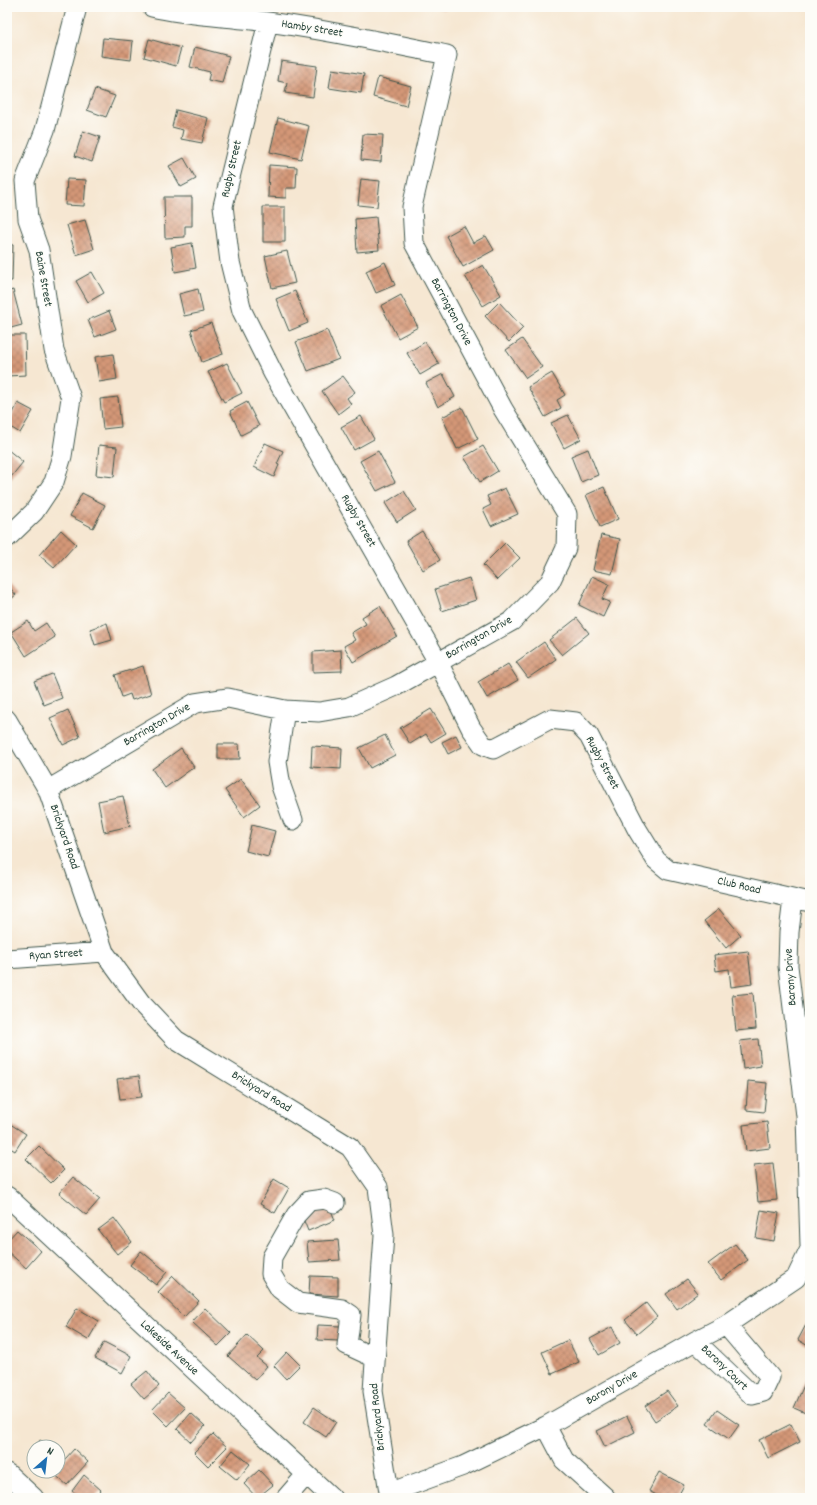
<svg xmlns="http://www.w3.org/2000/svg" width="817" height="1505" font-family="Dekko,sans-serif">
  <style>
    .building { fill: url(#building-cross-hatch) }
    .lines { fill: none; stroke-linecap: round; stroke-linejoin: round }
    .minor-casing { stroke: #3f564c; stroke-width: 21 }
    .minor { stroke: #fff; stroke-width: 19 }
    .labels { text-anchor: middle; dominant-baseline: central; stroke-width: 3; stroke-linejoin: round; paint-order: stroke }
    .street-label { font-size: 12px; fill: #1f3d34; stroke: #fdfcf7 }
  </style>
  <defs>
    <pattern id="building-cross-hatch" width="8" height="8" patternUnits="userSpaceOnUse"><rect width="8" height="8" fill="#d49777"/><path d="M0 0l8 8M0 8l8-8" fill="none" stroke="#ab7c62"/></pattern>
  </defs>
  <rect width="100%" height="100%" fill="#fdfcf7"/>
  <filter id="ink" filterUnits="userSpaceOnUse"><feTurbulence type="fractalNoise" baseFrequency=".025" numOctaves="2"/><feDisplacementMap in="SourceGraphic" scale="8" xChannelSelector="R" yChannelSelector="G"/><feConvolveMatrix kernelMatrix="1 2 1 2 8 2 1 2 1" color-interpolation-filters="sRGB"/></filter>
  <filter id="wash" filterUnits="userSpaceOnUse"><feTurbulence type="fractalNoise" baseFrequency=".012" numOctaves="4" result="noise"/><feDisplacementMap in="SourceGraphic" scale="16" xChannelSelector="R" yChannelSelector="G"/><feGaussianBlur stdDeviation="0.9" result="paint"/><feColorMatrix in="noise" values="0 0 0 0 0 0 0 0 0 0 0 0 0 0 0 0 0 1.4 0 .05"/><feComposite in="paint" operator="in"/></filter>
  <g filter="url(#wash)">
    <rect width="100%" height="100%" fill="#f6e7d2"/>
    <g id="blocks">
      <path class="building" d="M 434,7 L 446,7 L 446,10 Z
        M 103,38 L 133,41 L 131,60 L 101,56 Z
        M 149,39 L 181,48 L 176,66 L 144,57 Z
        M 195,47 L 229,56 L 222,83 L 208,80 L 210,72 L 190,67 Z
        M 281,61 L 317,66 L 313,97 L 285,93 L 287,83 L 278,81 Z
        M 332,69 L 364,74 L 361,93 L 329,88 Z
        M 378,77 L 411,86 L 406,106 L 373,97 Z
        M 95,89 L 115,96 L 106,117 L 87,110 Z
        M 176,110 L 208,118 L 202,143 L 181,139 L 183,130 L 172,127 Z
        M 278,118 L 309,126 L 301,159 L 270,152 Z
        M 83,131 L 100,137 L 92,162 L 75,156 Z
        M 363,134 L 383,135 L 381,162 L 361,160 Z
        M 184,158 L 196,179 L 181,187 L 169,166 Z
        M 269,165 L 297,167 L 296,188 L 286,188 L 286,198 L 268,197 Z
        M 67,179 L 86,180 L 84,206 L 65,205 Z
        M 361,179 L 380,181 L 377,207 L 358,205 Z
        M 164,197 L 192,197 L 192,226 L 185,226 L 185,237 L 165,238 Z
        M 263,207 L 285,207 L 285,242 L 263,242 Z
        M 376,217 L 379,250 L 357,252 L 355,219 Z
        M 85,220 L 94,249 L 76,255 L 67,225 Z
        M 464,226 L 473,243 L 486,236 L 494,250 L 463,267 L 446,236 Z
        M 192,243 L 196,268 L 175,272 L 171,247 Z
        M 7,244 L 13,245 L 12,281 L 7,281 Z
        M 287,251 L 295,283 L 272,288 L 265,256 Z
        M 385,262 L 395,285 L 376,293 L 366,271 Z
        M 483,265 L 501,295 L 483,306 L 465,276 Z
        M 92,272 L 104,293 L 88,302 L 76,281 Z
        M 198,289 L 203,312 L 184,316 L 179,294 Z
        M 13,290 L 22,325 L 7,329 L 7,292 Z
        M 295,291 L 308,323 L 289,331 L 276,299 Z
        M 401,295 L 418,327 L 398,338 L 381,306 Z
        M 499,302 L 523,328 L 509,342 L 485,316 Z
        M 109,311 L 116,329 L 95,337 L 88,320 Z
        M 211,323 L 223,354 L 202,362 L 191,330 Z
        M 327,330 L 339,359 L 308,371 L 296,342 Z
        M 7,335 L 25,335 L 26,375 L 7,376 Z
        M 522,339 L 542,367 L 526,378 L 506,350 Z
        M 425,342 L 439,364 L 420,375 L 407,353 Z
        M 113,354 L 117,379 L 99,382 L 95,357 Z
        M 227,363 L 242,393 L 224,402 L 208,372 Z
        M 552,373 L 565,395 L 557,400 L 561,408 L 545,417 L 528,387 Z
        M 443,374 L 455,397 L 438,407 L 426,383 Z
        M 343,376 L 355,392 L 347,398 L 351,404 L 338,414 L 322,391 Z
        M 118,397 L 121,427 L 103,429 L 100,399 Z
        M 247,402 L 259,426 L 241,435 L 230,411 Z
        M 18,403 L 33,411 L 20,433 L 7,425 Z
        M 462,407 L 478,439 L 457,449 L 442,417 Z
        M 568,415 L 581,439 L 564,448 L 551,423 Z
        M 361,416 L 374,439 L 354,450 L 341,427 Z
        M 265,443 L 283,451 L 277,464 L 279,465 L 274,477 L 254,467 Z
        M 99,445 L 117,447 L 114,477 L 96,475 Z
        M 483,446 L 498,471 L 480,482 L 464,457 Z
        M 7,449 L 23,462 L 7,482 Z
        M 588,449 L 598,475 L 581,482 L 571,456 Z
        M 378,451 L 395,482 L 377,491 L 360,461 Z
        M 604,487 L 618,519 L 600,527 L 586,495 Z
        M 505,488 L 518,514 L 491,526 L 483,509 L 491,505 L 487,496 Z
        M 404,491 L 416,510 L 397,522 L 385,503 Z
        M 82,493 L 105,505 L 93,528 L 70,516 Z
        M 61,530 L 76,544 L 54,568 L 39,555 Z
        M 422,531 L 440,560 L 423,570 L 406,541 Z
        M 601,535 L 620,539 L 612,574 L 593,570 Z
        M 505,543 L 520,558 L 497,580 L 483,565 Z
        M 592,576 L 609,584 L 602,599 L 610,602 L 603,617 L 579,605 Z
        M 469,578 L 476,600 L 442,611 L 435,589 Z
        M 7,584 L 16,595 L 7,602 Z
        M 380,606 L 397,636 L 353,662 L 344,646 L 355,640 L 351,633 L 366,624 L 362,617 Z
        M 577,618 L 589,633 L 562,655 L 549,640 Z
        M 28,621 L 34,631 L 46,623 L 55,637 L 26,656 L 11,632 Z
        M 107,623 L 112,640 L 95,645 L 90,629 Z
        M 544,642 L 556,659 L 528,678 L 516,662 Z
        M 341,650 L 342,671 L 313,672 L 313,652 Z
        M 508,664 L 518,680 L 487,698 L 478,682 Z
        M 143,666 L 151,694 L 132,700 L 130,694 L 122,697 L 115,675 Z
        M 52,674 L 62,698 L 44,705 L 34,681 Z
        M 431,709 L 446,733 L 431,742 L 426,734 L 410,744 L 400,728 Z
        M 68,710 L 80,737 L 63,745 L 50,718 Z
        M 385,735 L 395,755 L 370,768 L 359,748 Z
        M 456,735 L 462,747 L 448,754 L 442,742 Z
        M 218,744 L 239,744 L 240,759 L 218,759 Z
        M 312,746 L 342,748 L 341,769 L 311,767 Z
        M 181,748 L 194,767 L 165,788 L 152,769 Z
        M 241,779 L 260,805 L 244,817 L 225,790 Z
        M 123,796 L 130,826 L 104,832 L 98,801 Z
        M 252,825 L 275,831 L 268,857 L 246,851 Z
        M 719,909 L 741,935 L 726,948 L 704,921 Z
        M 748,951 L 752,984 L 731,987 L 729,969 L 716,971 L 714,955 Z
        M 753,993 L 756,1029 L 736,1031 L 732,995 Z
        M 758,1039 L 761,1066 L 743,1069 L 740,1041 Z
        M 139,1076 L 142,1097 L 120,1099 L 117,1079 Z
        M 748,1081 L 767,1083 L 764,1112 L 746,1110 Z
        M 7,1122 L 26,1134 L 15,1151 L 7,1146 Z
        M 767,1122 L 770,1148 L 746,1151 L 743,1125 Z
        M 39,1146 L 64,1170 L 51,1183 L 26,1159 Z
        M 773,1163 L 777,1200 L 758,1202 L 754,1165 Z
        M 73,1177 L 100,1199 L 86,1215 L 59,1193 Z
        M 274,1179 L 289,1188 L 275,1213 L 260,1204 Z
        M 328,1203 L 335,1220 L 308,1231 L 301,1213 Z
        M 761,1210 L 779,1213 L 774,1241 L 756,1238 Z
        M 114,1218 L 132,1242 L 117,1254 L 98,1230 Z
        M 17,1230 L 41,1251 L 26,1268 L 7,1251 L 7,1241 Z
        M 338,1240 L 340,1260 L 309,1262 L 307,1242 Z
        M 735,1244 L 748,1260 L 721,1280 L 708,1264 Z
        M 141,1251 L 167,1272 L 156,1285 L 130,1265 Z
        M 173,1276 L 199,1301 L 184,1317 L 158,1292 Z
        M 310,1276 L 338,1277 L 338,1296 L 309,1294 Z
        M 687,1279 L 698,1293 L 677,1309 L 666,1294 Z
        M 646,1303 L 657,1317 L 637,1334 L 625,1320 Z
        M 77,1308 L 99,1321 L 88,1340 L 66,1327 Z
        M 205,1308 L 231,1333 L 218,1346 L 192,1322 Z
        M 810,1317 L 810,1347 L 798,1340 Z
        M 318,1325 L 340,1326 L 339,1341 L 317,1340 Z
        M 612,1327 L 620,1343 L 599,1355 L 590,1339 Z
        M 247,1335 L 264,1351 L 257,1358 L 267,1366 L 255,1380 L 228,1356 Z
        M 568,1340 L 579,1362 L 552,1374 L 542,1352 Z
        M 104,1342 L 131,1356 L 122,1373 L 95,1358 Z
        M 287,1352 L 300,1365 L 286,1379 L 274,1366 Z
        M 147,1371 L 159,1386 L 144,1399 L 131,1384 Z
        M 808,1376 L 810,1376 L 810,1415 L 794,1408 Z
        M 667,1391 L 678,1406 L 655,1421 L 645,1406 Z
        M 168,1393 L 185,1408 L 168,1426 L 152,1410 Z
        M 314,1407 L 336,1422 L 326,1437 L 304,1422 Z
        M 717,1410 L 739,1425 L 729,1439 L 707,1424 Z
        M 191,1413 L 205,1426 L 191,1442 L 177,1429 Z
        M 627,1416 L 635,1432 L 605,1447 L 597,1431 Z
        M 791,1424 L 800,1442 L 768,1458 L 759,1440 Z
        M 213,1434 L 227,1447 L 208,1466 L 194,1452 Z
        M 40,1440 L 51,1447 L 36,1447 Z
        M 74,1449 L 88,1462 L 67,1485 L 53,1473 L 58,1471 L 58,1467 Z
        M 233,1450 L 250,1464 L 237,1480 L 220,1466 Z
        M 34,1451 L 34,1460 L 30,1457 Z
        M 259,1470 L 273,1485 L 257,1498 L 244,1484 Z
        M 659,1472 L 684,1485 L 677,1498 L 662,1498 L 649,1491 Z
        M 84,1475 L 101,1490 L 94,1498 L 80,1498 L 72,1491 Z"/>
    </g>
  </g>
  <g filter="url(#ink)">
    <use href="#blocks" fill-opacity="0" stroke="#3f564c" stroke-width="1"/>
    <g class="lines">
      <g class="minor-casing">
        <path id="minor" d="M 268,22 L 223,206 L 230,262 L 242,311 L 273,373 L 438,662 L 471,728 L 483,745 L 493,749 L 550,719 L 576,722 L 589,736 L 637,829 L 656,860 L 668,870 L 810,902
          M 7,538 L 34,512 L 54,482 L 62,456 L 71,398 L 54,350 L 39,250 L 28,219 L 25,181 L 45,130 L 77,7
          M 285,710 L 277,762 L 281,786 L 293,820
          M 7,720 L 48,790 L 104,952 L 141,1003 L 176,1040 L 350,1147 L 378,1187 L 384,1235 L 373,1391 L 390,1498
          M 48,790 L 195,703 L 228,698 L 285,710 L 319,712 L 349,707 L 396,686 L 512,621 L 550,582 L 566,548 L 567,514 L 503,409 L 414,243 L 412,207 L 447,55 C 383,42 318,28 252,20 C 218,16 186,15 152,7
          M 793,899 L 789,932 L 788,966 L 806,1116 L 810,1246
          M 7,959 L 104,952
          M 7,1196 L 332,1498
          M 335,1203 L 324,1199 L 309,1201 L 296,1215 L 272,1257 L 271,1274 L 280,1289 L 298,1303 L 342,1309 L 351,1315 L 347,1345 L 375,1358
          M 695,1341 L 752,1395 L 763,1392 L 770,1377 L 726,1325
          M 546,1426 L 564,1460 L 606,1498
          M 7,1473 L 34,1498
          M 389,1493 L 463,1466 L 546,1426 L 695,1341 L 726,1325 L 796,1278 L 810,1249
          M 286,1498 L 306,1475"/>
      </g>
      <use href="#minor" class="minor"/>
    </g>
  </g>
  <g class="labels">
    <g class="street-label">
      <text transform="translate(312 29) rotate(9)">Hamby Street</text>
      <text transform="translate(232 169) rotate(-77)">Rugby Street</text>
      <text transform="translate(43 279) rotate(80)">Baine Street</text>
      <text transform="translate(451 312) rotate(62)">Barrington Drive</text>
      <text transform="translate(358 521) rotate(60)">Rugby Street</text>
      <text transform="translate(479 638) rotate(-30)">Barrington Drive</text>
      <text transform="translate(157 725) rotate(-30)">Barrington Drive</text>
      <text transform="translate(602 763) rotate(62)">Rugby Street</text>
      <text transform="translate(64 837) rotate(71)">Brickyard Road</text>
      <text transform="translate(739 886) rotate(13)">Club Road</text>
      <text transform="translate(56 955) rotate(-4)">Ryan Street</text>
      <text transform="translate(791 977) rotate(-94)">Barony Drive</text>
      <text transform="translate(261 1092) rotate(32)">Brickyard Road</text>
      <text transform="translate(169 1348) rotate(43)">Lakeside Avenue</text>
      <text transform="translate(724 1368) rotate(44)">Barony Court</text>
      <text transform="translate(612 1388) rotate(-30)">Barony Drive</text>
      <text transform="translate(378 1417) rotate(-96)">Brickyard Road</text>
    </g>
  </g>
  <rect width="817" height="1505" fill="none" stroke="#fdfcf7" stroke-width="24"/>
  <g transform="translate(46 1459) rotate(28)"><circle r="19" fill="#fdfcf7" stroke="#a4b0a9"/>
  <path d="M0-3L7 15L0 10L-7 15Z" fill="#1f6fb2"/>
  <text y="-6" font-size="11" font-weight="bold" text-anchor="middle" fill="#1f3d34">N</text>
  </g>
</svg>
